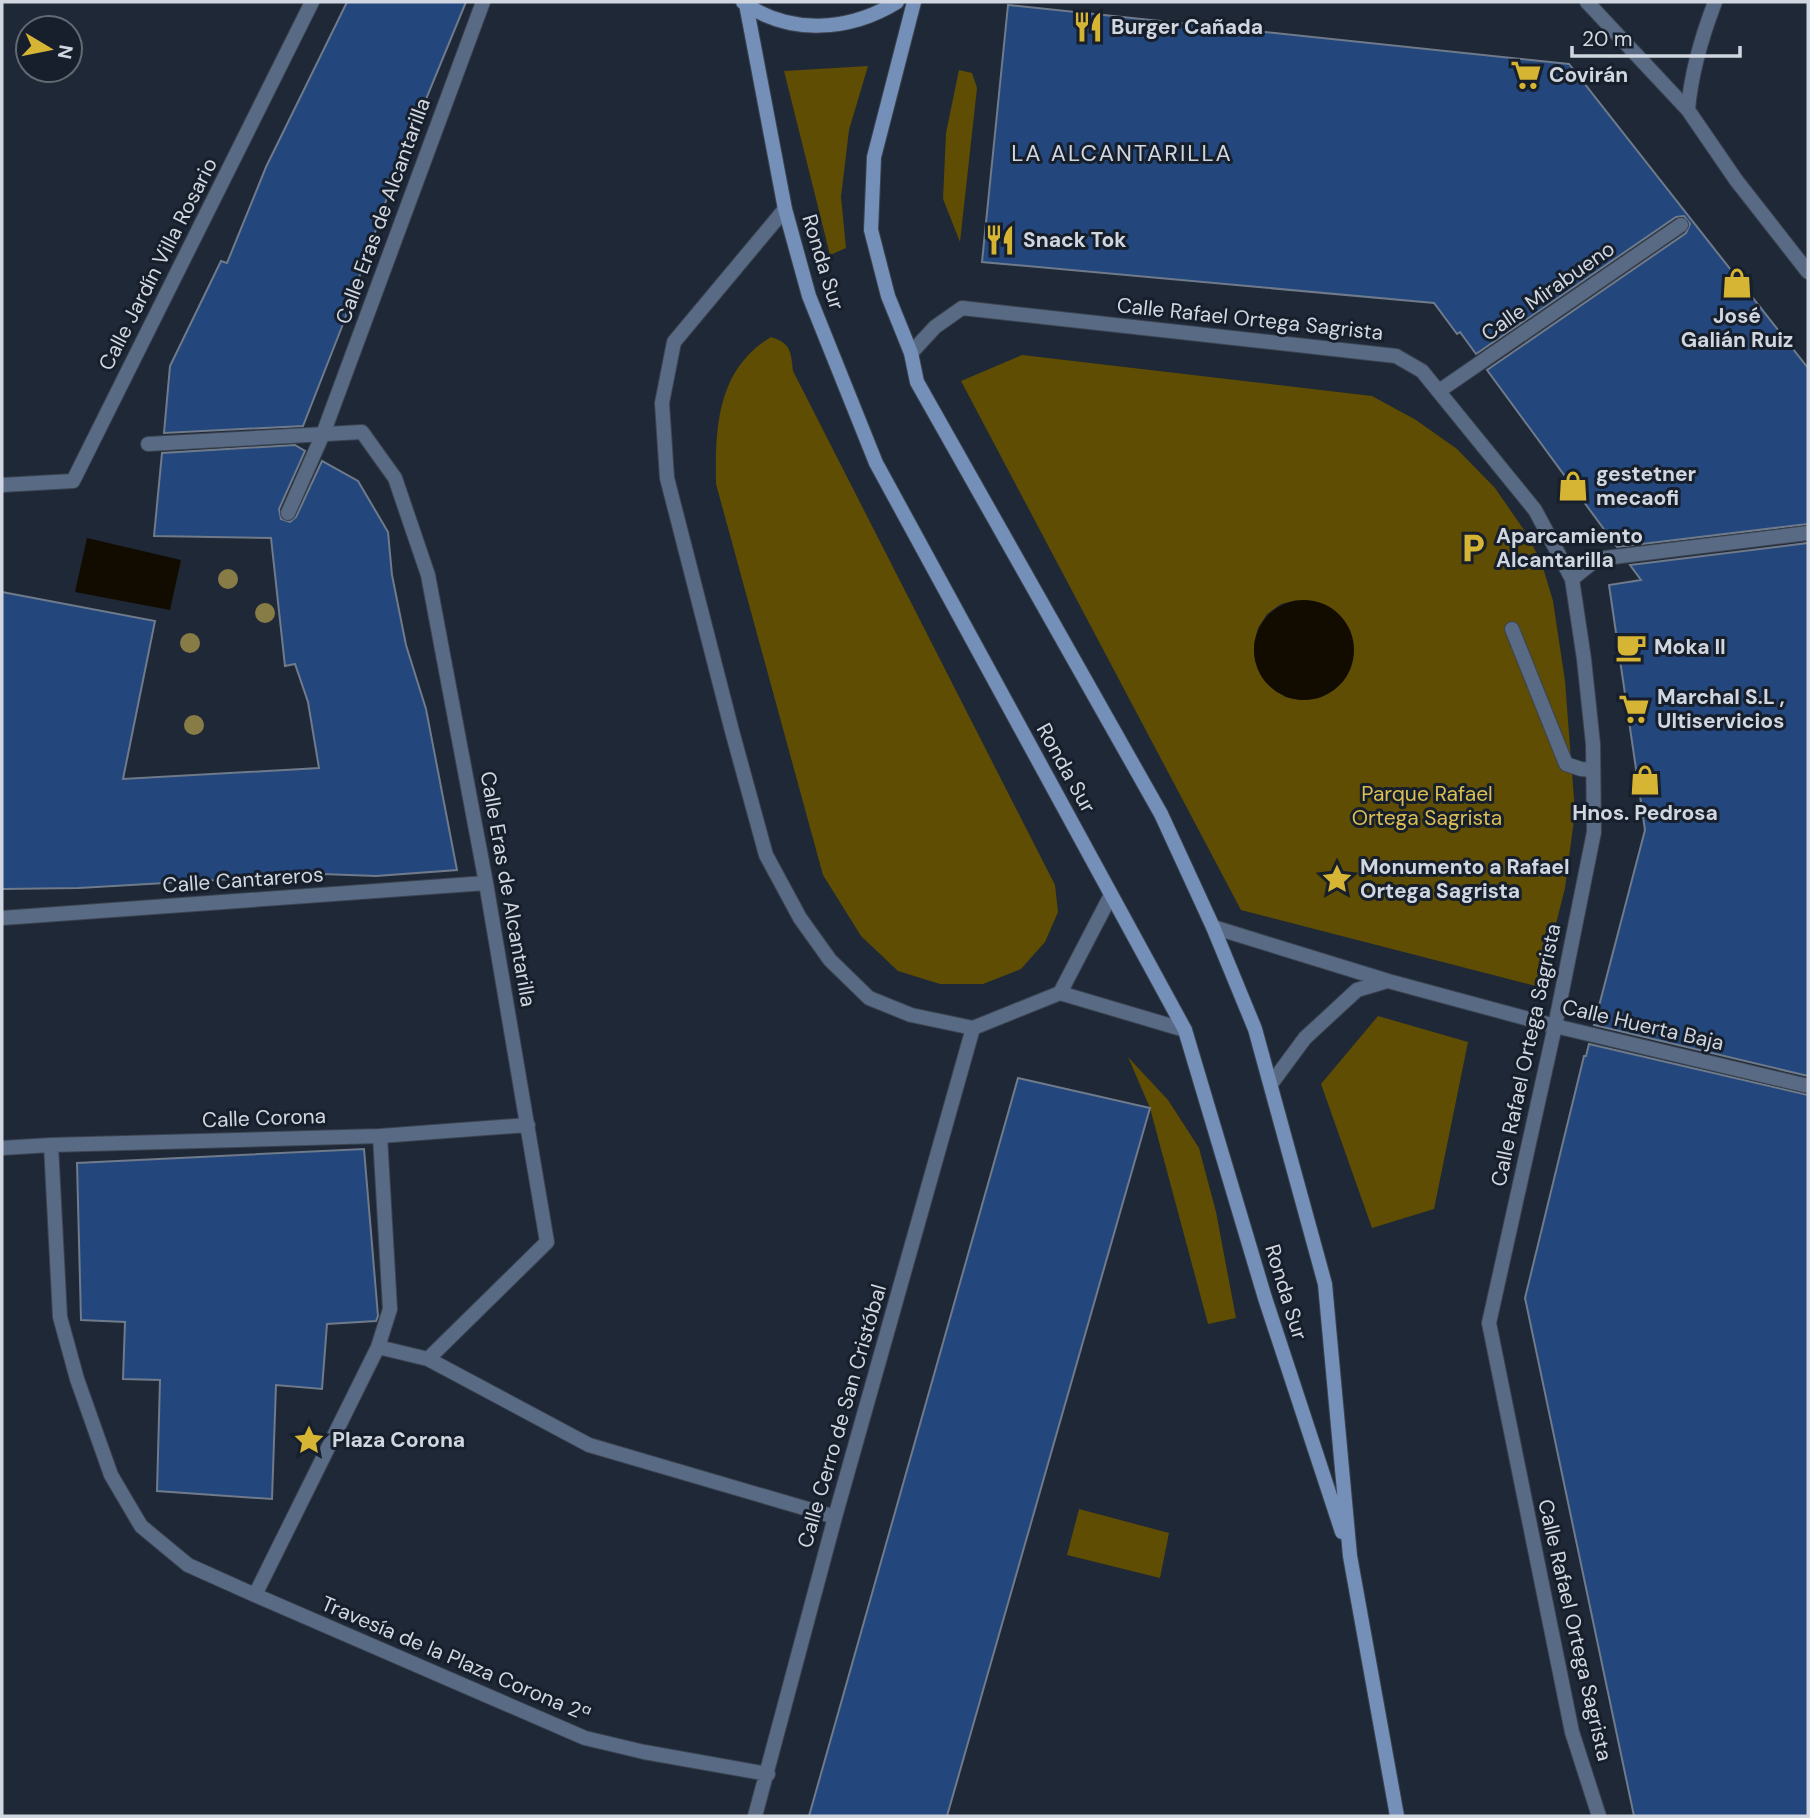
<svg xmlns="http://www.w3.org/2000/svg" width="1810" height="1818" font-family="'DM Sans',sans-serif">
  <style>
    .green { fill: #5e4d02; fill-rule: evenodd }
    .water { fill: #120c00 }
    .building { fill: #23477d; stroke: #6f7a8a; stroke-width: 2 }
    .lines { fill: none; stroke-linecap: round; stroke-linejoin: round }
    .lane-casing { stroke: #3b4451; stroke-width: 16 }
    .street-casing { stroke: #3b4451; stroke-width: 16 }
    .secondary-casing { stroke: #3b4451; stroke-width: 16 }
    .lane { stroke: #596a84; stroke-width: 14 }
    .street { stroke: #596a84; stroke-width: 14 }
    .secondary { stroke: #7590b8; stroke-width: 14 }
    .tree { fill: #877b46 }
    .labels { text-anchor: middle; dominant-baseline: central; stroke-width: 6; stroke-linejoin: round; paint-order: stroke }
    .poi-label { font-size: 21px; font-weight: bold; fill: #d1d7e0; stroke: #161f2b; text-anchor: start }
    .street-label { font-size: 21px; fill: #d1d7e0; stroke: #161f2b }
    .park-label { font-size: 21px; fill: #dcbf53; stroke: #161f2b }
    .neighbourhood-label { font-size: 23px; letter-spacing: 2px; fill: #d1d7e0; stroke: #161f2b }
  </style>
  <rect width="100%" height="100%" fill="#1f2836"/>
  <path class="green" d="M 868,66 L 849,130 L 841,197 L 846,248 L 830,255 L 784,71 Z
    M 959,70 L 972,73 L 977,88 L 960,242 L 943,199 L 946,133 Z
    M 771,337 C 791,343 791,352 793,371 L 1055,885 L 1058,912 L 1045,942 L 1021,969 L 983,984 L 940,984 L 898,971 L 861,936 L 823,875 L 716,484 C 715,427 717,370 771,337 Z
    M 1022,355 L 1372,396 L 1416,420 L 1457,449 L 1495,488 L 1524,530 L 1541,561 L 1553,601 L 1565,681 L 1575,812 L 1565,888 L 1540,987 L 1241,910 L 961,381 ZM 1297,600 L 1318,698 L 1301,700 L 1285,697 L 1255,661 L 1254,644 L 1258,628 L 1267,614 L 1281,604 Z
    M 1378,1016 L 1468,1042 L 1434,1209 L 1372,1228 L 1321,1084 Z
    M 1128,1057 L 1168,1100 L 1199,1148 L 1216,1212 L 1236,1318 L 1208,1324 L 1150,1108 Z
    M 1079,1509 L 1169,1533 L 1160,1578 L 1067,1555 Z"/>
  <path class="water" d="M 87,538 L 181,560 L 170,610 L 75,592 Z
    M1254 650a50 50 0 1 1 100 0a50 50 0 1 1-100 0Z"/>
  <path class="building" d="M 347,2 L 466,2 L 396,172 L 343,324 L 303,426 L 164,433 L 170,366 L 221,261 L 227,263 L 266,167 Z
    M 1008,5 L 1569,64 L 1808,368 L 1808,524 L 1617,547 L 1487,370 L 1686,233 L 1690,224 L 1684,216 L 1676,217 L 1476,354 L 1460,332 L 1457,334 L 1434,303 L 982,262 Z
    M 295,445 L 305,451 L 279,509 L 281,519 L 290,522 L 296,517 L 322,461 L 358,481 L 388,532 L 392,575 L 406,645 L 426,709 L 457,870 L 376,876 L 322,874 L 79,888 L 2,889 L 2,592 L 155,621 L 123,779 L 319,768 L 308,702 L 295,664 L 285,666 L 271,538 L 154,536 L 162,453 Z
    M 1808,543 L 1808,1076 L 1594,1025 L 1645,830 L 1609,585 L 1641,580 L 1630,565 Z
    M 1589,1044 L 1808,1095 L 1808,1816 L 1634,1816 L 1525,1298 L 1584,1056 L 1586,1056 Z
    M 1018,1078 L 1150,1108 L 947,1816 L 809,1816 Z
    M 364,1149 L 378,1316 L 376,1321 L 327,1324 L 322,1389 L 276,1385 L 272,1499 L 157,1491 L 160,1380 L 123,1379 L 125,1322 L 81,1320 L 77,1163 Z"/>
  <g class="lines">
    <g class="lane-casing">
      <path id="lane" d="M 288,513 L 323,434
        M 1512,629 L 1566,764 L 1581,769 L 1593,770"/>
    </g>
    <g class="street-casing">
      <path id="street" d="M 1587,2 L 1688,110 L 1736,180 L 1808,272
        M 1688,110 C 1691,73 1702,36 1715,2
        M 785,209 L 674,342 L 662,403 L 667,478 L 732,731 L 766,855 L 800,918 L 830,960 L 869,998 L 911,1015 L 973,1028 L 1060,993 L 1185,1030
        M 911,353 L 935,327 L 962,308 L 1396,356 L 1422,371 L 1535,510 L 1572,579 L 1584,659 L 1593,744 L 1594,832 L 1555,1026 L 1489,1323 L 1572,1732 L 1599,1816
        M 1439,391 L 1681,225
        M 323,434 L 483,2
        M 148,444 L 362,432 L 395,478 L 428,575 L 486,883 L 547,1242 L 428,1359
        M 2,485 L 73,481 L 312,2
        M 1572,579 L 1597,559 L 1808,533
        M 2,918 L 486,883
        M 1213,927 L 1388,981 L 1555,1026 L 1808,1086
        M 1060,993 L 1111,895
        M 1271,1084 L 1305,1038 L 1357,990 L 1387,981
        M 51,1145 L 60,1317 L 77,1379 L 111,1475 L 141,1526 L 188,1565 L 255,1595 L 378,1347 L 390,1309 L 380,1136
        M 2,1148 L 51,1145 L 380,1136 L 528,1125
        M 378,1347 L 428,1359 L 589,1445 L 835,1517
        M 255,1595 L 585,1738 L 644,1752 L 768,1774
        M 755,1816 L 835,1517 L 973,1028"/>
    </g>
    <g class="secondary-casing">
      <path id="secondary" d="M 743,2 C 789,36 850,31 897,2
        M 914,2 L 874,157 L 871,230 L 888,296 L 911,353 L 917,382 L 1161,814 L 1213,927 L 1255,1029 L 1325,1284 L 1350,1556 L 1397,1816
        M 746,4 L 785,209 L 809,296 L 876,463 L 1185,1030 L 1265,1298 L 1342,1532"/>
    </g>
    <use href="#lane" class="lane"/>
    <use href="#street" class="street"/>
    <use href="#secondary" class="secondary"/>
  </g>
  <g class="tree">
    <circle cx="228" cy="579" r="10"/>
    <circle cx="265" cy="613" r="10"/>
    <circle cx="190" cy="643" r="10"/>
    <circle cx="194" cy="725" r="10"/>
  </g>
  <defs>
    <g id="restaurant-bare" transform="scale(2.415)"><path d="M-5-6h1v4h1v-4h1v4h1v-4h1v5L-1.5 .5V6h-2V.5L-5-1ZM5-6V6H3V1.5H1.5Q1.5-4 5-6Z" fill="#d6b534" stroke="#161f2b" stroke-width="2.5" paint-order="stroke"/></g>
    <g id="supermarket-bare" transform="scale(2.415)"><path d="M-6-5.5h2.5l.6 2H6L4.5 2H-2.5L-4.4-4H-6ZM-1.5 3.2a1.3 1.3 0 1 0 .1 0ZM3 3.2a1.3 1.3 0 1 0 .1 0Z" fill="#d6b534" stroke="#161f2b" stroke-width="2.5" paint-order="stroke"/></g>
    <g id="shop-bare" transform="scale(2.415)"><path d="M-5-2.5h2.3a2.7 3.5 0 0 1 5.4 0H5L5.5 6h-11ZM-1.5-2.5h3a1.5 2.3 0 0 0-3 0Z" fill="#d6b534" stroke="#161f2b" stroke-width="2.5" paint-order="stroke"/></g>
    <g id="parking-bare" transform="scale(2.415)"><path d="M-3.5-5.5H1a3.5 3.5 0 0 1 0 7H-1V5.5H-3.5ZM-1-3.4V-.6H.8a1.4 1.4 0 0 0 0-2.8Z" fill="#d6b534" stroke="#161f2b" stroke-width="2.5" paint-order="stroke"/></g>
    <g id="cafe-bare" transform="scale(2.415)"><path d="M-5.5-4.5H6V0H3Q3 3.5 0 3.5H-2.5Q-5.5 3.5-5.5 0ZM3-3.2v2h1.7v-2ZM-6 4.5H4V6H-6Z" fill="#d6b534" stroke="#161f2b" stroke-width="2.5" paint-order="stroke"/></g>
    <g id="sight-bare" transform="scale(2.415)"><path d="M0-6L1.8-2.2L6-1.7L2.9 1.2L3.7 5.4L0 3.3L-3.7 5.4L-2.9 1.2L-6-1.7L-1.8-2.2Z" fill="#d6b534" stroke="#161f2b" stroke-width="2.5" paint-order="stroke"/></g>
  </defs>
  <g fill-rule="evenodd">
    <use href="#restaurant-bare" x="1088" y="27"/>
    <use href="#supermarket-bare" x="1526" y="75"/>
    <use href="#restaurant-bare" x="1000" y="240"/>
    <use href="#shop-bare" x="1737" y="283"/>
    <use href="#shop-bare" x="1573" y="486"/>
    <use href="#parking-bare" x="1473" y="548"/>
    <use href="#cafe-bare" x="1631" y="647"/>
    <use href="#supermarket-bare" x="1634" y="709"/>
    <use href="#shop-bare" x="1645" y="780"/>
    <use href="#sight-bare" x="1337" y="879"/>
    <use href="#sight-bare" x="309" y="1440"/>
  </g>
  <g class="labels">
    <g class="poi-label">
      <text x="1111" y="27">Burger Cañada</text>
      <text x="1549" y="75">Covirán</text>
      <text x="1023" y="240">Snack Tok</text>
      <text x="1737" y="316" text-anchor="middle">José<tspan x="1737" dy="24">Galián Ruiz</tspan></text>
      <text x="1596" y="474">gestetner<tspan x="1596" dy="24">mecaofi</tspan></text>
      <text x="1496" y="536">Aparcamiento<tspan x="1496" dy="24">Alcantarilla</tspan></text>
      <text x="1654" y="647">Moka II</text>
      <text x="1657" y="697">Marchal S.L ,<tspan x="1657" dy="24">Ultiservicios</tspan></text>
      <text x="1645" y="813" text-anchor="middle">Hnos. Pedrosa</text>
      <text x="1360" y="867">Monumento a Rafael<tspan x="1360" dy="24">Ortega Sagrista</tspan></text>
      <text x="332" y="1440">Plaza Corona</text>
    </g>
    <g class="street-label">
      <text transform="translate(383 211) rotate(-70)">Calle Eras de Alcantarilla</text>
      <text transform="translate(823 262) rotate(73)">Ronda Sur</text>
      <text transform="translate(158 264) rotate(-63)">Calle Jardín Villa Rosario</text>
      <text transform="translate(1548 291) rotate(-35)">Calle Mirabueno</text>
      <text transform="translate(1250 319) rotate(6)">Calle Rafael Ortega Sagrista</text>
      <text transform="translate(1066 768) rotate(61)">Ronda Sur</text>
      <text transform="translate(243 880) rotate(-4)">Calle Cantareros</text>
      <text transform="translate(508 889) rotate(80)">Calle Eras de Alcantarilla</text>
      <text transform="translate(1643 1025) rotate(13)">Calle Huerta Baja</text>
      <text transform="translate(1526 1055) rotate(-78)">Calle Rafael Ortega Sagrista</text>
      <text transform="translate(264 1118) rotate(-2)">Calle Corona</text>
      <text transform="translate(1286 1292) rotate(73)">Ronda Sur</text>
      <text transform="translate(842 1416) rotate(-74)">Calle Cerro de San Cristóbal</text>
      <text transform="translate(1575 1630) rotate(77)">Calle Rafael Ortega Sagrista</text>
      <text transform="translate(456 1659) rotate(23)">Travesía de la Plaza Corona 2ª</text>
    </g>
    <g class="park-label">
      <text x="1427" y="794">Parque Rafael<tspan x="1427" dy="24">Ortega Sagrista</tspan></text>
    </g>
    <g class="neighbourhood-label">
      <text x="1122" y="153">LA ALCANTARILLA</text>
    </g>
  </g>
  <rect width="1810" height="1818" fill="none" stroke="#d1d7e0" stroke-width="7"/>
  <g transform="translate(49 49) rotate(100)"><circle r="33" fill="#161f2b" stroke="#616973" stroke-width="2"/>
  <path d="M0-5L12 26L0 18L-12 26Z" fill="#d6b534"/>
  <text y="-10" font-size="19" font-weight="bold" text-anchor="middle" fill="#d1d7e0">N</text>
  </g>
  <path d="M1572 46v10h168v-10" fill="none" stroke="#d1d7e0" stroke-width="3.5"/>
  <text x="1582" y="46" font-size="21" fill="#d1d7e0" stroke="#161f2b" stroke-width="5" paint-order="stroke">20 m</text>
</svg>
